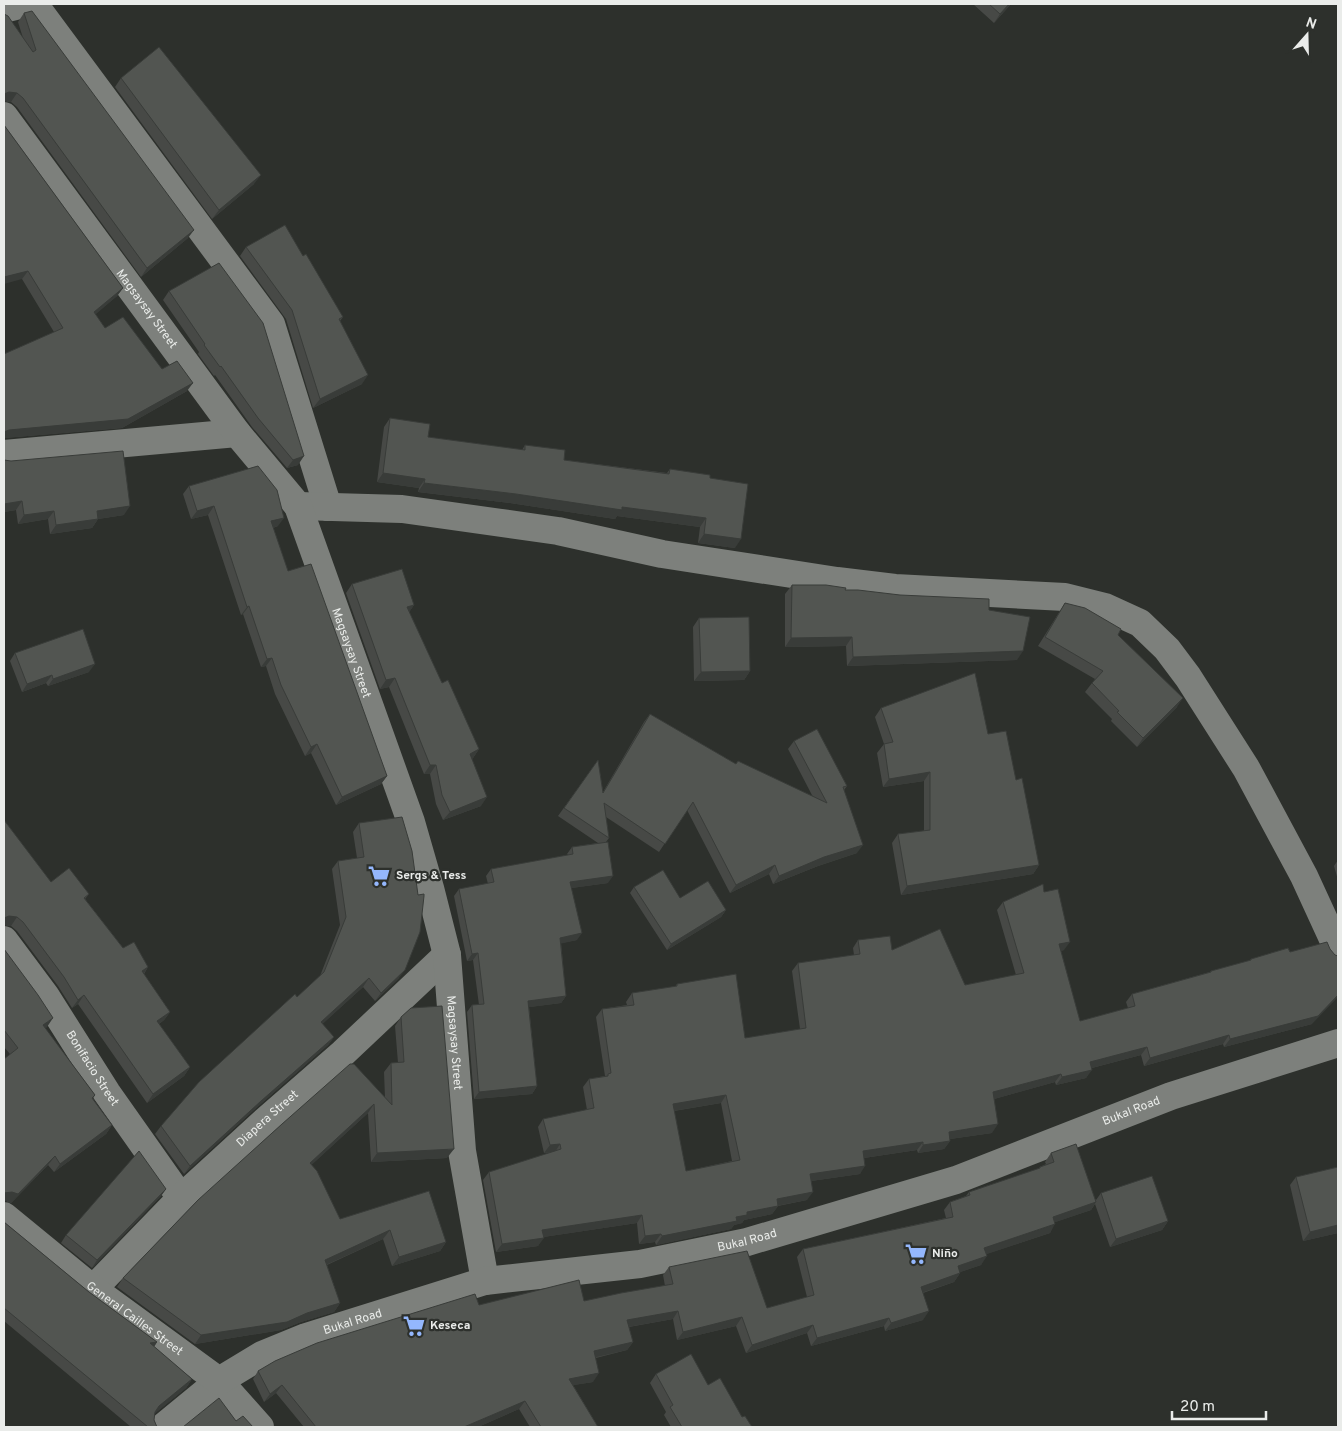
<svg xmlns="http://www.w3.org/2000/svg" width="1342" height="1431" font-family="Overpass,sans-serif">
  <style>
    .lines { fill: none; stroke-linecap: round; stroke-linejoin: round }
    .street { stroke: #7d807c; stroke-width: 28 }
    .secondary { stroke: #7d807c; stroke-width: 28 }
    .wall { fill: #474946; fill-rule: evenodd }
    .shaded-wall { fill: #393c39 }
    .building { fill: #525551; stroke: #393c39; fill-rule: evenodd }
    .labels { text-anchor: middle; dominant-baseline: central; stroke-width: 4.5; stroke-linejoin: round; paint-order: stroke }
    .street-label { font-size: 12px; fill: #eaecea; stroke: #2d302c }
    .poi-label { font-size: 12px; font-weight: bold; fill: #eaecea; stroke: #2d302c; text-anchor: start }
  </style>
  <rect width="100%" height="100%" fill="#2d302c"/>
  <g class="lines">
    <g class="street">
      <path d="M 34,4 L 271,324 L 328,507"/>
      <path d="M 4,9 L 24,4"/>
      <path d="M 4,454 L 237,433"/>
      <path d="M 298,506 L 402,509 L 558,531 L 662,554 L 837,581 L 895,588 L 1065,597 L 1105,607 L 1140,623 L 1167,649 L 1188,677 L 1246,768 L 1304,876 L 1338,950"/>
      <path id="s1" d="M 4,940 L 45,995 L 107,1093 L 181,1198"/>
      <path id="s2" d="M 93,1289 L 181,1198 L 265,1121 L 343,1053 L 447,955"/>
      <path d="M 163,1427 L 219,1381 L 260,1427"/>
    </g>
    <g class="secondary">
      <path id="s3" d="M 4,116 L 237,433 L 298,506 L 411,822 L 430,888 L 447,955 L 462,1151 L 485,1281"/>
      <path id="s4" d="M 4,1216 L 93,1289 L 219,1381 L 262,1355 L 306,1337 L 485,1281 L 640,1264 L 747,1242 L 956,1180 L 1171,1096 L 1338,1043"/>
    </g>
  </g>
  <path class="wall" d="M 973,4 L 1011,4 L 994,23 Z
    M 24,13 L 188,238 L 141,277 L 17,107 L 11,102 L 4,101 L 4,14 L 23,38 L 18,22 Z
    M 121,78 L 254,184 L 212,219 L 115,87 Z
    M 4,125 L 123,288 L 117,296 L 95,314 L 105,328 L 162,369 L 187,391 L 122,428 L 4,438 L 4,354 L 54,332 L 22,279 Z
    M 246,247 L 303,256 L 343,317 L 340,321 L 362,384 L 313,408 L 286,319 L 240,256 Z
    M 169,291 L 298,465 L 287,468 L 252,427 L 215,375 L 214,376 L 198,354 L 199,352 L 163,300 Z
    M 390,418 L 428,437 L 522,450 L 525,445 L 564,460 L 667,473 L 670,469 L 710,478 L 735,548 L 698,543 L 700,527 L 617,516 L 615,519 L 510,503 L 418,492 L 419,488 L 377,482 L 384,427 Z
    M 4,460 L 124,515 L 98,519 L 92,528 L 50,534 L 48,519 L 18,524 L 16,510 L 4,512 Z
    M 189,486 L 278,526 L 273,528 L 288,571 L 387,776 L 381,784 L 336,805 L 311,753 L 305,756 L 275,694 L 266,666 L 261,667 L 243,614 L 241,615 L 208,515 L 191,519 L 183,494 Z
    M 352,584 L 414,605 L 409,612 L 442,683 L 479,749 L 473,758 L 472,759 L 481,806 L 443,820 L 436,804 L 430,774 L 424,774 L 389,687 L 380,689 L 346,593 Z
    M 792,585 L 845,590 L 1017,660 L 847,666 L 846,646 L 785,647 L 785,594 Z
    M 1065,603 L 1118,635 L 1177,707 L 1137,747 L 1111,721 L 1112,719 L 1085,692 L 1092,683 L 1095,679 L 1038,646 Z
    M 699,618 L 750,671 L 744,680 L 694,681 L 693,627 Z
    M 15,653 L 89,672 L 48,686 L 46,683 L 22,692 L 10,661 Z
    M 881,708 L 988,734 L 1016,780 L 1039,865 L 1033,874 L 901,895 L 892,843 L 898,834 L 924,831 L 924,781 L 883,787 L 877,753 L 884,744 L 875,717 Z
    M 650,714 L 736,764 L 738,761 L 813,797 L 788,749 L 794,741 L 847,786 L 844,790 L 857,853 L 818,866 L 773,884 L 769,874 L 730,893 L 687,810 L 659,852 L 606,817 L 609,838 L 606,842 L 608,883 L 571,888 L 577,940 L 561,943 L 566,996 L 561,1003 L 529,1007 L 537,1086 L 532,1094 L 474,1099 L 467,1012 L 472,1005 L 479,1005 L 473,960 L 467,961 L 454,896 L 459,889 L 488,884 L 486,876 L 491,869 L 568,855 L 567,854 L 572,847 L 598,843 L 558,816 L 598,760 L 603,792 L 644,722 Z
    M 359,823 L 399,978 L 375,1001 L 363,987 L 322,1024 L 334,1037 L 328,1045 L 255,1109 L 184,1174 L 155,1134 L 161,1126 L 320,976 L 340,925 L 332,869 L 338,861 L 357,858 L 353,832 Z
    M 1338,860 L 1338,880 L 1334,866 Z
    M 51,882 L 89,894 L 85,899 L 123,948 L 148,967 L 144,974 L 170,1012 L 164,1020 L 159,1024 L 190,1067 L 184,1076 L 147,1103 L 78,1004 L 72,1008 L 58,986 L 17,931 L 11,926 L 4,925 Z
    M 634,887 L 680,898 L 726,910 L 721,917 L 667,950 L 630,893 Z
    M 1044,892 L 1064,950 L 1060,951 L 1080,1021 L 1128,1008 L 1126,1002 L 1132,994 L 1210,972 L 1211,971 L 1249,961 L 1251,959 L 1312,1024 L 1224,1047 L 1223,1044 L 1144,1066 L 1141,1055 L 1092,1068 L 1086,1078 L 1056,1085 L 1055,1082 L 994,1099 L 992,1133 L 950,1139 L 950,1141 L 944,1149 L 918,1153 L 917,1150 L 864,1158 L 860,1174 L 811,1181 L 807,1200 L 778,1206 L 772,1214 L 744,1220 L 742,1223 L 734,1225 L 731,1229 L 656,1245 L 655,1242 L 639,1244 L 637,1223 L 543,1237 L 538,1246 L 496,1252 L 483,1180 L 489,1172 L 550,1153 L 544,1153 L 538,1127 L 543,1119 L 587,1110 L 583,1087 L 589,1079 L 605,1076 L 596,1017 L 602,1009 L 627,1005 L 626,1002 L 632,993 L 675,987 L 677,984 L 745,1038 L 800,1029 L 792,971 L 798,963 L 854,955 L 853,948 L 858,940 L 892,950 L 965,985 L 1016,975 L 997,910 L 1003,902 ZM 721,1103 L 732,1161 L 686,1171 L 674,1111 Z
    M 4,949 L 47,1027 L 45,1028 L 95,1095 L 93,1099 L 112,1125 L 106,1134 L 54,1172 L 48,1165 L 11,1203 L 6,1201 L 10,1054 L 4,1047 Z
    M 401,1017 L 447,1158 L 371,1162 L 368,1113 L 311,1165 L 340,1219 L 446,1242 L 440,1251 L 392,1266 L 383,1239 L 327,1265 L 340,1303 L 334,1312 L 301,1322 L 281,1330 L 195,1344 L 117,1287 L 123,1278 L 198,1200 L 385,1098 L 384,1072 L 391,1063 L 398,1063 L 395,1026 Z
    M 1051,1153 L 1096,1200 L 1101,1193 L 1168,1221 L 1162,1230 L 1110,1247 L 1095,1204 L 1091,1210 L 1055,1222 L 1050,1233 L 986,1254 L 981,1265 L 960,1272 L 960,1273 L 954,1282 L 923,1293 L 923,1320 L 885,1331 L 884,1326 L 811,1346 L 807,1333 L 746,1353 L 736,1326 L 677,1340 L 673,1319 L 629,1327 L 633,1342 L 627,1350 L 596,1358 L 593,1382 L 573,1385 L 598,1427 L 530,1427 L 519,1409 L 478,1427 L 304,1427 L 276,1393 L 264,1402 L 253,1379 L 258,1371 L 479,1305 L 584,1301 L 665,1286 L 663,1275 L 669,1267 L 767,1308 L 807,1297 L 797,1257 L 803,1249 L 946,1218 L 944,1210 L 950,1202 L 966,1196 L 969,1192 L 1038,1169 L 1040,1167 L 1046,1164 L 1045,1162 Z
    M 1338,1167 L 1338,1233 L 1303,1241 L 1290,1185 L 1296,1177 Z
    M 166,1189 L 161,1196 L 92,1268 L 61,1243 L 66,1235 Z
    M 4,1222 L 89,1292 L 157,1342 L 154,1347 L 192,1379 L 186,1388 L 154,1414 L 154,1420 L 157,1427 L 131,1427 L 4,1321 Z
    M 656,1374 L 708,1385 L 742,1417 L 752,1427 L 671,1427 L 664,1415 L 666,1412 L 650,1383 Z"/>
  <path class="shaded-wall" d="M 1009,4 L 1011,4 L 994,23 L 1000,14 Z
    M 9,92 L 17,93 L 11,102 L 4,101 L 4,94 Z
    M 261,175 L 254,184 L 212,219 L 219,210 Z
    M 194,230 L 188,238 L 141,277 L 147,268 Z
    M 28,271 L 22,279 L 4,284 L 4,277 Z
    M 123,288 L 117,296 L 88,321 L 94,312 Z
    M 368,375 L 362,384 L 313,408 L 320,399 Z
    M 193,383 L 187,391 L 122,428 L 4,438 L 4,432 L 9,430 Z
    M 304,456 L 298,465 L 287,468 L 293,460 Z
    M 383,473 L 425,479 L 419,488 L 377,482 Z
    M 424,483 L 622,507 L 706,518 L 700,527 L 617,516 L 615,519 L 510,503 L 418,492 Z
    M 22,501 L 16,510 L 4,512 L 4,504 Z
    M 130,506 L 124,515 L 91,520 L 97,511 Z
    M 214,506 L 208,515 L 191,519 L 197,511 Z
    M 54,511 L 48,519 L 18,524 L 24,515 Z
    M 284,518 L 278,526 L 265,530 L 271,521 Z
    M 98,519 L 92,528 L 50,534 L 56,525 Z
    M 704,534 L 741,539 L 735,548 L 698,543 Z
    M 414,605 L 408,614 L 407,607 Z
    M 249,606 L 243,614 L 241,615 L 247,607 Z
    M 852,637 L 846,646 L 785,647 L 791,638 Z
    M 1023,651 L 1017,660 L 847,666 L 853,657 Z
    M 272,658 L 266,666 L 261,667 L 267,659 Z
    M 95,664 L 89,672 L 48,686 L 53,679 Z
    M 750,671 L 744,680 L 694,681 L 701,672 Z
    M 52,675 L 46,683 L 22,692 L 27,684 Z
    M 395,678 L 389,687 L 380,689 L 386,680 Z
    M 1183,698 L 1177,707 L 1137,747 L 1143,738 Z
    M 317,744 L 311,753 L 305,756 L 311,747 Z
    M 479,749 L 473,758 L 463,763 L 470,754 Z
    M 430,765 L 436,765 L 430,774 L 424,774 Z
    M 930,772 L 924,781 L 883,787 L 889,779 Z
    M 387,776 L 381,784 L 336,805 L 342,797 Z
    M 487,797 L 481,806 L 443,820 L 450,812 Z
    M 863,845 L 857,853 L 818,866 L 773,884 L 779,876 L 824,857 Z
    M 775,865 L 769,874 L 730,893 L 736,885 Z
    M 1039,865 L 1033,874 L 901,895 L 907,886 Z
    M 613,876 L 608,883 L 565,889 L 570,882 Z
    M 726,910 L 721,917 L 667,950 L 671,944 Z
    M 9,916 L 17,917 L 11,926 L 4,925 L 4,918 Z
    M 582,933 L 577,940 L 555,945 L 560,938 Z
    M 1070,942 L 1064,950 L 1053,953 L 1059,944 Z
    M 478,953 L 473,960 L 467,961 L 472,954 Z
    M 148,967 L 142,976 L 142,971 Z
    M 405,970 L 399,978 L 375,1001 L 381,993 Z
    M 369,978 L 363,987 L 315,1031 L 321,1022 Z
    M 84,995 L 78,1004 L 72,1008 L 78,1000 Z
    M 1338,995 L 1338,997 L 1312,1024 L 1224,1047 L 1230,1039 Z
    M 566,996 L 561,1003 L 523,1008 L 528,1001 Z
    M 170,1012 L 164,1020 L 151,1030 L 157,1021 Z
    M 53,1018 L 47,1027 L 37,1034 L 43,1025 Z
    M 1229,1035 L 1223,1044 L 1144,1066 L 1150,1058 Z
    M 334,1037 L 328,1045 L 255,1109 L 184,1174 L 190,1166 L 261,1101 Z
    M 1147,1047 L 1141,1055 L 1084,1070 L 1090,1062 Z
    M 190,1067 L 184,1076 L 147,1103 L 153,1094 Z
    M 1092,1070 L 1086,1078 L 1056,1085 L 1062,1077 Z
    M 1061,1074 L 1055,1082 L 987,1101 L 993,1092 Z
    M 537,1086 L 532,1094 L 474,1099 L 479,1092 Z
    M 726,1095 L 721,1103 L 667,1112 L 673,1104 Z
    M 374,1104 L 368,1113 L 304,1172 L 310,1163 Z
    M 998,1124 L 992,1133 L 943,1140 L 949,1132 Z
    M 112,1125 L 106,1134 L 54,1172 L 60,1164 Z
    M 950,1141 L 944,1149 L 918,1153 L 923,1145 Z
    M 923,1142 L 917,1150 L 857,1159 L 863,1151 Z
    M 560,1144 L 555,1152 L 544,1153 L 550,1145 Z
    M 454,1149 L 447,1158 L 371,1162 L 377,1153 Z
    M 55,1156 L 48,1165 L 11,1203 L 6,1201 L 4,1201 L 4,1193 Z
    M 865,1166 L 860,1174 L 804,1182 L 810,1174 Z
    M 166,1189 L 161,1196 L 92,1268 L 97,1260 Z
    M 813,1192 L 807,1200 L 771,1207 L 777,1199 Z
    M 1096,1202 L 1091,1210 L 1047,1225 L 1053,1217 Z
    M 778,1206 L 772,1214 L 744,1220 L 742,1223 L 734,1225 L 731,1229 L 656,1245 L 662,1236 L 736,1217 L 747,1212 Z
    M 642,1215 L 637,1223 L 537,1238 L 542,1230 Z
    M 1168,1221 L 1162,1230 L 1110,1247 L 1116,1239 Z
    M 1055,1224 L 1050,1233 L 978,1257 L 984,1248 Z
    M 1338,1225 L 1338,1233 L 1303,1241 L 1310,1232 Z
    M 390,1230 L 383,1239 L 319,1268 L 325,1260 Z
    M 661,1234 L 655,1242 L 639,1244 L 645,1236 Z
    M 544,1238 L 538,1246 L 496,1252 L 502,1244 Z
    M 446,1242 L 440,1251 L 392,1266 L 399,1257 Z
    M 987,1256 L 981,1265 L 952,1275 L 958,1266 Z
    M 960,1273 L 954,1282 L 915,1295 L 921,1287 Z
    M 340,1303 L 334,1312 L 301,1322 L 281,1330 L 195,1344 L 201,1335 L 307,1313 Z
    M 678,1311 L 673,1319 L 622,1328 L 627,1320 Z
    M 929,1311 L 923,1320 L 885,1331 L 891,1323 Z
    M 742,1317 L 736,1326 L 677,1340 L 683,1332 Z
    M 889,1318 L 884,1326 L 811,1346 L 817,1338 Z
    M 813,1325 L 807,1333 L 746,1353 L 752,1345 Z
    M 157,1342 L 151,1351 L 150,1343 Z
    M 633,1342 L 627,1350 L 588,1359 L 594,1351 Z
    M 599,1373 L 593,1382 L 563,1387 L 569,1379 Z
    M 192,1379 L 186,1388 L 153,1415 L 159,1406 Z
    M 282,1385 L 276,1393 L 264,1402 L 270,1394 Z
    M 525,1401 L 519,1409 L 478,1427 L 464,1427 Z"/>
  <path class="building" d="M 989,4 L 1009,4 L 1000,14 Z
    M 32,11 L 194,230 L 147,268 L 23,98 L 17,93 L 9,92 L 4,94 L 4,14 L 8,16 L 33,52 L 36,50 L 24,13 Z
    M 159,47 L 261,175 L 219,210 L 121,78 Z
    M 4,125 L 123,288 L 94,312 L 105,328 L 123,317 L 162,369 L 177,361 L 193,383 L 128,419 L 9,430 L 4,432 L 4,354 L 63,328 L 28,271 L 4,277 Z
    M 285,225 L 303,256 L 306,254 L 343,317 L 339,319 L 368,375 L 320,399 L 292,310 L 246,247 Z
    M 219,263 L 263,323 L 304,456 L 293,460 L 258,418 L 221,366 L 220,367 L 204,345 L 205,344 L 169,291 Z
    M 390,418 L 430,424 L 428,437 L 525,450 L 525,445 L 565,450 L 564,460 L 669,474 L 670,469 L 710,475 L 710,478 L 748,484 L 741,539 L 704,534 L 706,518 L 622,507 L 622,510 L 516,494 L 424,483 L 425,479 L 383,473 Z
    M 123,451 L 130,506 L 97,511 L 98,519 L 56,525 L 54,511 L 24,515 L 22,501 L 4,504 L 4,460 L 11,461 Z
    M 258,466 L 277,490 L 284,518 L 271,521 L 288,571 L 311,564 L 387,776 L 342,797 L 317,744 L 311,747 L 281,685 L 272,658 L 267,659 L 249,606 L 247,607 L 214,506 L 197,511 L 189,486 Z
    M 402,569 L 414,605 L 407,607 L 442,683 L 448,680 L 479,749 L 470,754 L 487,797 L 450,812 L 442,795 L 436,765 L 430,765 L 395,678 L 386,680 L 352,584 Z
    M 792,585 L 826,585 L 846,588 L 845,590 L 858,590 L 900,595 L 989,599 L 989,610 L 1030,617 L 1023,651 L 853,657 L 852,637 L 791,638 Z
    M 1065,603 L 1085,608 L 1121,629 L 1118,635 L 1183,698 L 1143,738 L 1117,712 L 1119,711 L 1092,683 L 1103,671 L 1045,637 Z
    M 749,617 L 750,671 L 701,672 L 699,618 Z
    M 83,629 L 95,664 L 53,679 L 52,675 L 27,684 L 15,653 Z
    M 975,673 L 988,734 L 1006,731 L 1016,780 L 1022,778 L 1039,865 L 907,886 L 898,834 L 930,830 L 930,772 L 889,779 L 884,744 L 893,742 L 881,708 Z
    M 650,714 L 736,764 L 738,761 L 827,803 L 794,741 L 817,729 L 847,786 L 843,787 L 863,845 L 824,857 L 779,876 L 775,865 L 736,885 L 693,802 L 665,844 L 604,803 L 609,838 L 564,808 L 598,760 L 603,793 Z
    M 402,817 L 412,851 L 418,895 L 424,894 L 424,896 L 420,932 L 405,970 L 381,993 L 369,978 L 321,1022 L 334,1037 L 261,1101 L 190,1166 L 161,1126 L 199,1082 L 295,994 L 297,997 L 324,972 L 346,917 L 338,861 L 364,857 L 359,823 Z
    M 4,820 L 51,882 L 69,868 L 89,894 L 84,898 L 123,948 L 134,942 L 148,967 L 142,971 L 170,1012 L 157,1021 L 190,1067 L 153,1094 L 84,995 L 78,1000 L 64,977 L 23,922 L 17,917 L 9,916 L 4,918 Z
    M 608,842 L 613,876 L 570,882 L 582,933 L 560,938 L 566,996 L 528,1001 L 537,1086 L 479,1092 L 472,1005 L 484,1004 L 478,953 L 472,954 L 459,889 L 494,882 L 491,869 L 573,854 L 572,847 Z
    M 663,870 L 680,898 L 708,881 L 726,910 L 671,944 L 634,887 Z
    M 1043,884 L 1044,892 L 1058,889 L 1070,942 L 1059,944 L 1080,1021 L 1135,1006 L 1132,994 L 1211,972 L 1211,971 L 1251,960 L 1251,959 L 1288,948 L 1290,952 L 1327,942 L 1330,949 L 1335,955 L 1338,956 L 1338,995 L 1318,1016 L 1230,1039 L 1229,1035 L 1150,1058 L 1147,1047 L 1090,1062 L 1092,1070 L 1062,1077 L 1061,1074 L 993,1092 L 998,1124 L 949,1132 L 950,1141 L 923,1145 L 923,1142 L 863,1151 L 865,1166 L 810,1174 L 813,1192 L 777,1199 L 778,1206 L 747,1212 L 747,1215 L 736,1217 L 737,1221 L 662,1236 L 661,1234 L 645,1236 L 642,1215 L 542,1230 L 544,1238 L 502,1244 L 489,1172 L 561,1149 L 560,1144 L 550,1145 L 543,1119 L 594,1108 L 589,1079 L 608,1076 L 608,1074 L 611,1073 L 602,1009 L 634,1005 L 632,993 L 677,986 L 677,984 L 736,974 L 745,1038 L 806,1028 L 798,963 L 860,954 L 858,940 L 890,936 L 892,950 L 940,929 L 965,985 L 1024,973 L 1003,902 ZM 726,1095 L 740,1160 L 686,1171 L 673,1104 Z
    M 4,949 L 38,995 L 53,1018 L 43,1025 L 95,1095 L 92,1098 L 112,1125 L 60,1164 L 55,1156 L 18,1194 L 12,1192 L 4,1193 L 4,1059 L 18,1048 L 4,1030 Z
    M 442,1006 L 454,1149 L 377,1153 L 374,1104 L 310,1163 L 317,1171 L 340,1219 L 429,1191 L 446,1242 L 399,1257 L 390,1230 L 325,1260 L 340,1303 L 307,1313 L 287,1322 L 201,1335 L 123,1278 L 198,1200 L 282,1124 L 350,1064 L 354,1064 L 392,1105 L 391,1063 L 404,1062 L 401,1017 L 411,1008 Z
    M 1076,1144 L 1096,1202 L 1053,1217 L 1055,1224 L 984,1248 L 987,1256 L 958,1266 L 960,1273 L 921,1287 L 929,1311 L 891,1323 L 889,1318 L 817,1338 L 813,1325 L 752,1345 L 742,1317 L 683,1332 L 678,1311 L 627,1320 L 633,1342 L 594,1351 L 599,1373 L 569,1379 L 598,1427 L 541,1427 L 525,1401 L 464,1427 L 316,1427 L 282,1385 L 270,1394 L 258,1371 L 275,1361 L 317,1343 L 475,1294 L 479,1305 L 579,1280 L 584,1301 L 621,1293 L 673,1284 L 669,1267 L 747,1251 L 767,1308 L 814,1295 L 803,1249 L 953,1217 L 950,1202 L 970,1195 L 969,1192 L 1040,1168 L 1040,1167 L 1054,1162 L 1051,1153 Z
    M 139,1151 L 166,1189 L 97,1260 L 66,1235 Z
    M 1338,1167 L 1338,1225 L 1310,1232 L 1296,1177 Z
    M 1152,1176 L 1168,1221 L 1116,1239 L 1101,1193 Z
    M 4,1222 L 89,1292 L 157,1342 L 150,1343 L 192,1379 L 159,1406 L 155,1412 L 154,1420 L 157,1427 L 148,1427 L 4,1308 Z
    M 691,1354 L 708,1385 L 720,1378 L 742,1417 L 745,1416 L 752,1427 L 682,1427 L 670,1407 L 673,1405 L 656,1374 Z
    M 219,1398 L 236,1421 L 243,1416 L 253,1427 L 183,1427 Z"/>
  <defs>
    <g id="supermarket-bare" transform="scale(1.725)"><path d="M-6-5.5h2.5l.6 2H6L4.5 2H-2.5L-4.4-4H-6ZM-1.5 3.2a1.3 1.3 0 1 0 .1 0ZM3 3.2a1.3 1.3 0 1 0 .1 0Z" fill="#94b7fd" stroke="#2d302c" stroke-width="2.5" paint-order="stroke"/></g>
  </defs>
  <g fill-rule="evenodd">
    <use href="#supermarket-bare" x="379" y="876"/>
    <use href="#supermarket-bare" x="916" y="1254"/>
    <use href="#supermarket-bare" x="414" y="1326"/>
  </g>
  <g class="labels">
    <g class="street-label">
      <text stroke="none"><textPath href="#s3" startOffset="240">Magsaysay Street</textPath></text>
      <text stroke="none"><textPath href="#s3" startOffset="645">Magsaysay Street</textPath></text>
      <text stroke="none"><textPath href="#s3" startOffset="1050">Magsaysay Street</textPath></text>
      <text stroke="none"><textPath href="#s1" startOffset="156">Bonifacio Street</textPath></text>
      <text stroke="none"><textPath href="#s4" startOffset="1228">Bukal Road</textPath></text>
      <text stroke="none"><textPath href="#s2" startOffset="244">Diapera Street</textPath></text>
      <text stroke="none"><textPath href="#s4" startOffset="822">Bukal Road</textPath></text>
      <text stroke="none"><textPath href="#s4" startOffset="166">General Cailles Street</textPath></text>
      <text stroke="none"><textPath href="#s4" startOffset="418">Bukal Road</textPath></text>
    </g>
    <g class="poi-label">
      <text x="396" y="876">Sergs &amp; Tess</text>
      <text x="932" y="1254">Niño</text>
      <text x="430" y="1326">Keseca</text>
    </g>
  </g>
  <rect width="1342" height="1431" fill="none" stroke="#eaecea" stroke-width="10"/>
  <g transform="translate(1307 35) rotate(20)" stroke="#2d302c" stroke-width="4" paint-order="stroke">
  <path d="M0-4L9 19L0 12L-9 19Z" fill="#eaecea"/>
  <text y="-8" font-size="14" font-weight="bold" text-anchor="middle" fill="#eaecea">N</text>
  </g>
  <path d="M1172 1411v8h94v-8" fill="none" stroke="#eaecea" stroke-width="2.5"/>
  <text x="1180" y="1411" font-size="15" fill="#eaecea" stroke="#2d302c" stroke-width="4" paint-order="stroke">20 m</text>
</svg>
